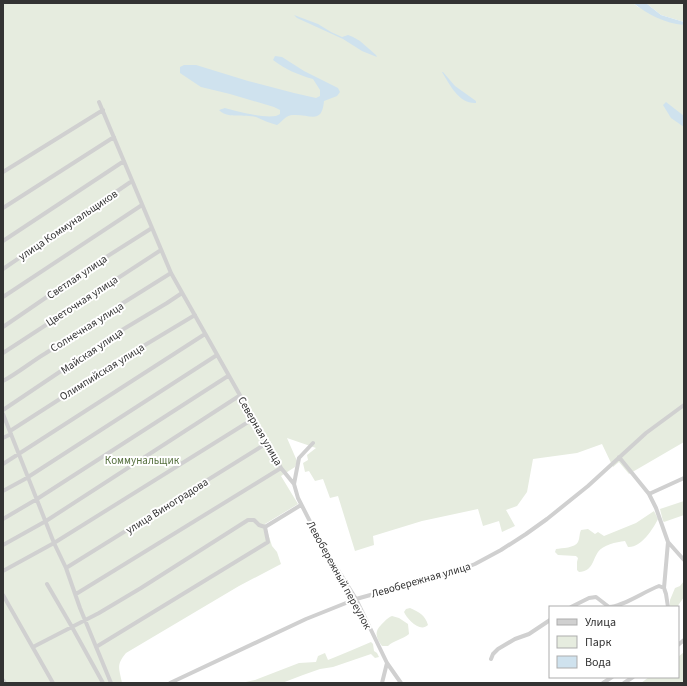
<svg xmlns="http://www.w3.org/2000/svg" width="687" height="686" font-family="'Source Sans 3',sans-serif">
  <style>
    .green { fill: #e6ecdf }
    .water { fill: #cfe2ee }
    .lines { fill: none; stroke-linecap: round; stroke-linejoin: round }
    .minor { stroke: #d0d0d0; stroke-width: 4 }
    .labels { text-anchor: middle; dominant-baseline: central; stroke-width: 4; stroke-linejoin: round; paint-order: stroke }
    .street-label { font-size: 11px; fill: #333; stroke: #fff }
    .park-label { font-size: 11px; fill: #56703f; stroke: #fff }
  </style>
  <rect width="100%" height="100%" fill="#fff"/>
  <path class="green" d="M 3,3 L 633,3 L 638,7 L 684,25 L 684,442 L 629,474 L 619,462 L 613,467 L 602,444 L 577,453 L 533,459 L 527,492 L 517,506 L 506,510 L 515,526 L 502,532 L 499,521 L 483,526 L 478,509 L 422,521 L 373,536 L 374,545 L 355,551 L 338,496 L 330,498 L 323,479 L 315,481 L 309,471 L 305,472 L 303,463 L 308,460 L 307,455 L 316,448 L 287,438 L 297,461 L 295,467 L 281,476 L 298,504 L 265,524 L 272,546 L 277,552 L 281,564 L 239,586 L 126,653 C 116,665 119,668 122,683 L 3,683 Z
    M 646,3 L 684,3 L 684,22 L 661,15 Z
    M 684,501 L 684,515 L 664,522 L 663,521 L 660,509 Z
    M 654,511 L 658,519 C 653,529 641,548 628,547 L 625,541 C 616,542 603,545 598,552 C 592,561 593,571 579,572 L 577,570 L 577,562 L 578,558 L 576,556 L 558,555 L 555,552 L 556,549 C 562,548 575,548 578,542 C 580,538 579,534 581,530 L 588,529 L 595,534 L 598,532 L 604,536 L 636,523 Z
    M 684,581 L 684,597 L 677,607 L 670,607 L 670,600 L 675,588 L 680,586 Z
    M 410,608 C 419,612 425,615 428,625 C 420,633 407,619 404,612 L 406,609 Z
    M 392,616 L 399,618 L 408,624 L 409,634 C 402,640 394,640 388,646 L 382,646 C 376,638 374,632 381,625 C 385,621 387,618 392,616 Z
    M 371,642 L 373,644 L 374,651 L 377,653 L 379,657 L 375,658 L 371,654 L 333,667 L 320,669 L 303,675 L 282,683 L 241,683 L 255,680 L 299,663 L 316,662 L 318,656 L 325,653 L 328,660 C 343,654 357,648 371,642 Z
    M 684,652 L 684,683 L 641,683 L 649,677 L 678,677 L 678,657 Z"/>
  <path class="water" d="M 633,3 L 646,3 L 661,15 L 684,22 L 684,25 C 664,23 649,15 633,3 Z
    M 294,15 L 318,24 L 331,32 L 342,37 L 348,35 L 353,37 L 360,41 L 376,55 L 377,57 L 362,51 L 343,39 L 297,18 Z
    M 275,56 L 282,57 L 304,71 L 338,88 L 340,92 L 337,96 L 324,101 C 322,125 310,114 293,115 C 286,115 283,121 277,125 C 269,123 263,120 256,117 C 245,114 227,119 219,110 L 225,108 C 236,111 272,121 280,114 L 280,110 L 274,107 L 230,94 L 201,87 L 180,73 L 180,67 L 184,65 L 196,65 L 248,81 L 294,93 L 316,98 L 320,96 L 320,90 L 313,79 C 298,75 285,69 273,60 Z
    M 442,72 L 443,72 L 455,86 L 476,101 L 476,103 C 459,104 450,85 442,72 Z
    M 666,102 L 684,116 L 684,127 L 671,118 L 663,105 Z"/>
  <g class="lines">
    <path class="minor" d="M 99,102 L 171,273 L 276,459 L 281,468 L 294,484
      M 3,172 L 103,110
      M 3,208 L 114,137
      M 3,241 L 124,161
      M 3,269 L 132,181
      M 3,297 L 142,205
      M 3,327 L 92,266 L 152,228
      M 3,353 L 161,250
      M 3,381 C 18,373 31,362 46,353 C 56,346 67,343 75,333 L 171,273
      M 3,410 L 122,330 L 167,303 L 182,293
      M 3,414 L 54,543 L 66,568 L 80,608 L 111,683
      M 10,431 L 130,354 L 195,315
      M 3,438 L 11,434
      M 313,443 L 299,458 L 294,484 L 298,498 L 320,541 L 356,599 L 387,663 L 401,683
      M 619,457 L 649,494 L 656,508 L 668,542 L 684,560
      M 3,464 L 205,334
      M 3,491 L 25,479 L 217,355
      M 649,494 L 684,478
      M 3,519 L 37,499 L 228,376
      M 668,542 L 664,588 L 666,594 L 668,607
      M 3,545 L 46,521 L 239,396
      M 66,568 L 267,443
      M 3,571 L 54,543 L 253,419
      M 47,584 L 72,627 L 103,683
      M 76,594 L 281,468
      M 3,595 L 53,683
      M 571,607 L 589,598 L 596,597 L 609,607 C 624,606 643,592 659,586 L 664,588
      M 678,645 L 684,640
      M 33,647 L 99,613 L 141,588 L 248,520 L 254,520 L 259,525 L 265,527 L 301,505
      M 96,647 L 268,542 L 265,527
      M 491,659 L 493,654 L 498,649 L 515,639 L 529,634 L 550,620
      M 3,680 L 5,683
      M 170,683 L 306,619 L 356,599 L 457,571 L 475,564 L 501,550 L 526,534 L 547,519 L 588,486 L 646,433 L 684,405
      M 382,683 L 387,663
      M 603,683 L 612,677
      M 624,683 L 633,677"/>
  </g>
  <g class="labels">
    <g class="street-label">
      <text transform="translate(68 225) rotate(-34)">улица Коммунальщиков</text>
      <text transform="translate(77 277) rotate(-34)">Светлая улица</text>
      <text transform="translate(82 301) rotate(-33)">Цветочная улица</text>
      <text transform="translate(87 327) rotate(-32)">Солнечная улица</text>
      <text transform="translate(92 351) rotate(-34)">Майская улица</text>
      <text transform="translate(102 372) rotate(-32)">Олимпийская улица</text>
      <text transform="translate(260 431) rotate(60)">Северная улица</text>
      <text transform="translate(167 506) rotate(-32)">улица Виноградова</text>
      <text transform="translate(339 575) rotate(61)">Левобережный переулок</text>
      <text transform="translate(421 580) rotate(-16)">Левобережная улица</text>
    </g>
    <g class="park-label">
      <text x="142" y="460">Коммунальщик</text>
    </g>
  </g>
  <rect width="687" height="686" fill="none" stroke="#333333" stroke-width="8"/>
  <rect x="549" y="606" width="130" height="72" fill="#ffffff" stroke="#adadad"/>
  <rect x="557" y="619" width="20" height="6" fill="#d0d0d0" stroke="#adadad"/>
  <text x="585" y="626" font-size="12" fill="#333333">Улица</text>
  <rect x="557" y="636" width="20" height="12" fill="#e6ecdf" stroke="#adadad"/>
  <text x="585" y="646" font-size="12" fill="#333333">Парк</text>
  <rect x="557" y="656" width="20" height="12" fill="#cfe2ee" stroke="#adadad"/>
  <text x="585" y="666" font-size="12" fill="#333333">Вода</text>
</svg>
